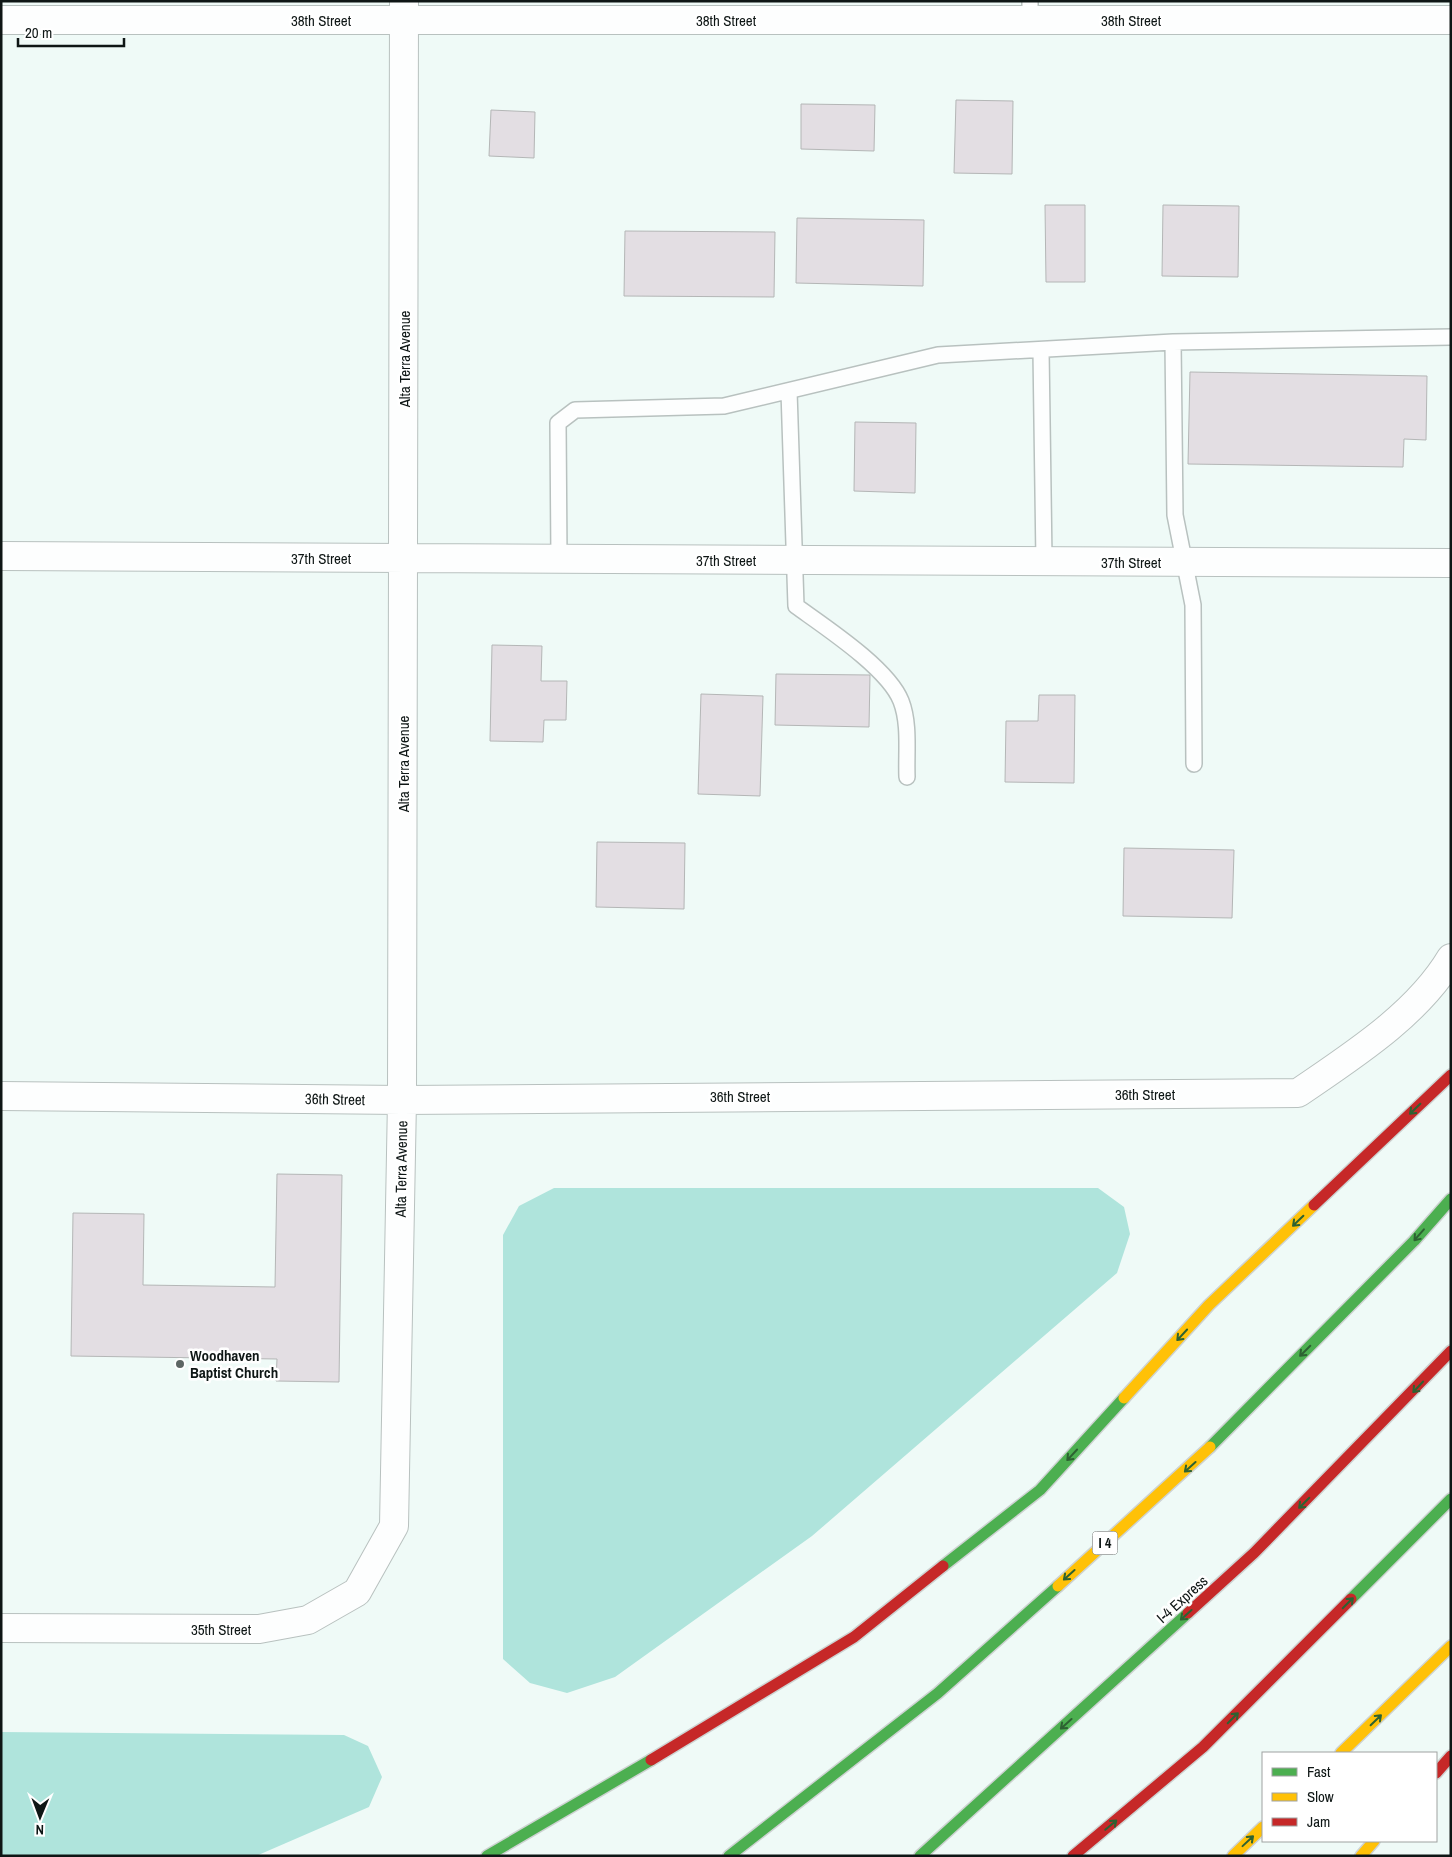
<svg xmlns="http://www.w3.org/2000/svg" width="1452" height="1857" font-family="'Archivo Narrow',sans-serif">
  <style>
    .water { fill: #afe4dc }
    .building { fill: #e3dee3; stroke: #b4b6b6 }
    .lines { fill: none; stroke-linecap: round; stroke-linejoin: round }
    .lane-casing { stroke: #b8c1bf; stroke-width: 18 }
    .street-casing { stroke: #b8c1bf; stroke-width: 30 }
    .fast-casing { stroke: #ced3d2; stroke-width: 14 }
    .slow-casing { stroke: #ced3d2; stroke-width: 14 }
    .jam-casing { stroke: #ced3d2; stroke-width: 14 }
    .lane { stroke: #fdfefe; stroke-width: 15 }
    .street { stroke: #fdfefe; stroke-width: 28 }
    .fast { stroke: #4caf50; stroke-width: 11 }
    .slow { stroke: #ffc107; stroke-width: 11 }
    .jam { stroke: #c62828; stroke-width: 11 }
    .oneway { stroke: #2d6232 }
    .poi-dot { fill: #5d6664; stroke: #fff; stroke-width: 2 }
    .labels { text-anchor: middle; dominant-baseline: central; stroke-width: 5; stroke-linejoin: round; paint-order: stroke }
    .shield { fill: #fff; stroke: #565c5b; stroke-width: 1 }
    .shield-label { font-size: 14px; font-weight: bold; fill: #0e1615 }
    .street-label { font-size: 15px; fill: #0e1615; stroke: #fff }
    .poi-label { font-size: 15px; font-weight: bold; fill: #0e1615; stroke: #fff; text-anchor: start }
  </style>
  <rect width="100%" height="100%" fill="#effaf7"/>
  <path class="water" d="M 554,1188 L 1098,1188 L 1124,1207 L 1130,1234 L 1117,1273 L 812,1536 L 615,1677 L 567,1693 L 530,1683 L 503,1659 L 503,1235 L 519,1206 Z
    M 1,1732 L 344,1735 L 368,1746 L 382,1777 L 369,1807 L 256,1856 L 1,1856 Z"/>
  <path class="building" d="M 956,100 L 1013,101 L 1012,174 L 954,173 Z
    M 801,104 L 875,105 L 874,151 L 801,149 Z
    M 491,110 L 535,112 L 534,158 L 489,156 Z
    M 1045,205 L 1085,205 L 1085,282 L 1046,282 Z
    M 1163,205 L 1239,206 L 1238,277 L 1162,276 Z
    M 797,218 L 924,220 L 923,286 L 796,283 Z
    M 625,231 L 775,232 L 774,297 L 624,296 Z
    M 1190,372 L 1427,376 L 1426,440 L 1404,439 L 1403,467 L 1188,464 Z
    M 855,422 L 916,423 L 915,493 L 854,491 Z
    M 492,645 L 542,646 L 541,681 L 567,681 L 566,720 L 544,720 L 543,742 L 490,741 Z
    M 776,674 L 870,675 L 869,727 L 775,725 Z
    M 701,694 L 763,696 L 760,796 L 698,794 Z
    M 1039,695 L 1075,695 L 1074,783 L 1005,782 L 1006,721 L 1038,721 Z
    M 597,842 L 685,843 L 684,909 L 596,907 Z
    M 1124,848 L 1234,850 L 1232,918 L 1123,916 Z
    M 277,1174 L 342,1175 L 339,1382 L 276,1381 L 277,1359 L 71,1356 L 73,1213 L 144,1214 L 143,1285 L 275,1287 Z"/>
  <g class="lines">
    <g class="lane-casing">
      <path id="lane" d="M 1030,20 L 1030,1
        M 1041,350 L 1044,561
        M 789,391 L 796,606 C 825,627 888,668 901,701 C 910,724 906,753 907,777
        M 559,559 L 558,423 L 575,410 L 724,406 L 938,355 L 1173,342
        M 1194,764 L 1193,605 L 1175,515 L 1173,342 L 1451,337"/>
    </g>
    <g class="street-casing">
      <path id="street" d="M 1,20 L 1451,20
        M 1,556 L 1451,563
        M 1,1096 L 402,1100 L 1298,1093 C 1352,1056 1417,1015 1451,958
        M 1,1628 L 259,1629 L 308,1620 L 357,1592 L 394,1526 L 402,1100 L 404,1"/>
    </g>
    <g class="fast-casing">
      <path id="fast" d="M 1210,1447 L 1414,1241 L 1451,1199
        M 943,1566 L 1040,1490 L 1124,1398
        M 1351,1599 L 1451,1499
        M 487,1856 L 651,1760
        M 729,1856 L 938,1693 L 1058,1586
        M 920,1856 L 1188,1613"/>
    </g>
    <g class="slow-casing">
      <path id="slow" d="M 1124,1398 L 1209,1305 L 1314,1205
        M 1058,1586 L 1210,1447
        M 1341,1753 L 1451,1646
        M 1233,1856 L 1263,1827
        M 1361,1856 L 1374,1841"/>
    </g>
    <g class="jam-casing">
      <path id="jam" d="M 1314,1205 L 1451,1075
        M 1188,1613 L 1254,1553 L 1451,1351
        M 651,1760 L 854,1637 L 943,1566
        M 1436,1773 L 1451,1756
        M 1073,1856 L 1203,1747 L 1351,1599"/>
    </g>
    <use href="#lane" class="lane"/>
    <use href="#street" class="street"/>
    <use href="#fast" class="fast"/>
    <use href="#slow" class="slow"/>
    <use href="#jam" class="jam"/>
  </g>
  <defs><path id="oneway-shaft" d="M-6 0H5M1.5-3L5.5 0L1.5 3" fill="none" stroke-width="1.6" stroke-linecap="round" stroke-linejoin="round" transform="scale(1.25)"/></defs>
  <g class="oneway">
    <use href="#oneway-shaft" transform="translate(1415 1109) rotate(136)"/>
    <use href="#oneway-shaft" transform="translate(1298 1221) rotate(136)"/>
    <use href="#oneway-shaft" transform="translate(1419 1235) rotate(131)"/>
    <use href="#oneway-shaft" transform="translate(1182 1335) rotate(133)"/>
    <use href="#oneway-shaft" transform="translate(1305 1351) rotate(135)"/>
    <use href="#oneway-shaft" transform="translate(1418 1387) rotate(133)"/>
    <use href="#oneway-shaft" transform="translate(1072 1455) rotate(133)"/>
    <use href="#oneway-shaft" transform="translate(1190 1467) rotate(138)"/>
    <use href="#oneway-shaft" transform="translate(1304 1503) rotate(135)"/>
    <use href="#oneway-shaft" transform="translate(1069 1575) rotate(138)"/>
    <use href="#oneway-shaft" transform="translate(1348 1603) rotate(-45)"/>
    <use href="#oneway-shaft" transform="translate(1186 1615) rotate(138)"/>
    <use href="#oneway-shaft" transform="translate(1233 1718) rotate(-45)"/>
    <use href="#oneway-shaft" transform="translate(1376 1720) rotate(-44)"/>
    <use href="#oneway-shaft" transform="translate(1066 1724) rotate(138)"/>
    <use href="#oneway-shaft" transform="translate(1111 1825) rotate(-40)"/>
    <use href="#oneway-shaft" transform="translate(1248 1841) rotate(-43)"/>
  </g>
  <circle class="poi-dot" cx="180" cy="1364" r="5"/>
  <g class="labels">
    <rect class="shield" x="1092.5" y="1531.5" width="25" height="23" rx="4"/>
    <g class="shield-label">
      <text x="1105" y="1543">I 4</text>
    </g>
    <g class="street-label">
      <text x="321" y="20">38th Street</text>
      <text x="726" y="20">38th Street</text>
      <text x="1131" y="20">38th Street</text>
      <text transform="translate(404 359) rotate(-90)">Alta Terra Avenue</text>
      <text x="321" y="558">37th Street</text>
      <text x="726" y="560">37th Street</text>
      <text x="1131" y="562">37th Street</text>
      <text transform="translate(403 764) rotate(-90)">Alta Terra Avenue</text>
      <text x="1145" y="1094">36th Street</text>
      <text x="740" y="1096">36th Street</text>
      <text transform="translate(335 1099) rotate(1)">36th Street</text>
      <text transform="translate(401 1169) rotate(-89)">Alta Terra Avenue</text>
      <text transform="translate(1182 1599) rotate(-42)">I-4 Express</text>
      <text x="221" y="1629">35th Street</text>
    </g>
    <g class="poi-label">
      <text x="190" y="1355">Woodhaven<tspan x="190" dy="17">Baptist Church</tspan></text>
    </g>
  </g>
  <rect width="1452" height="1857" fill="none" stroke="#0e1615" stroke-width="5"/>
  <rect x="1262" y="1752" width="175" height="90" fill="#ffffff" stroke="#9fa2a1"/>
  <rect x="1272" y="1768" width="25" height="8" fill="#4caf50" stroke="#9fa2a1"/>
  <text x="1307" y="1777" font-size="15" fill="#0e1615">Fast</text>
  <rect x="1272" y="1793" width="25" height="8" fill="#ffc107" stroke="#9fa2a1"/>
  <text x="1307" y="1802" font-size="15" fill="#0e1615">Slow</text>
  <rect x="1272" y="1818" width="25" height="8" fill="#c62828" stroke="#9fa2a1"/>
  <text x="1307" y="1827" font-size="15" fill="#0e1615">Jam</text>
  <g transform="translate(40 1817) rotate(181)" stroke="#ffffff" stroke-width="4" paint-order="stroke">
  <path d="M0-4L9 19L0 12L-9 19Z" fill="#0e1615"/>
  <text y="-8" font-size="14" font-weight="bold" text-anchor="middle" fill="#0e1615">N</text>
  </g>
  <path d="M18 38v8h106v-8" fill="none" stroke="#0e1615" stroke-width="2.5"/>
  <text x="25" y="38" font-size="15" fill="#0e1615" stroke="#ffffff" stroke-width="4" paint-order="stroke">20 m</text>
</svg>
